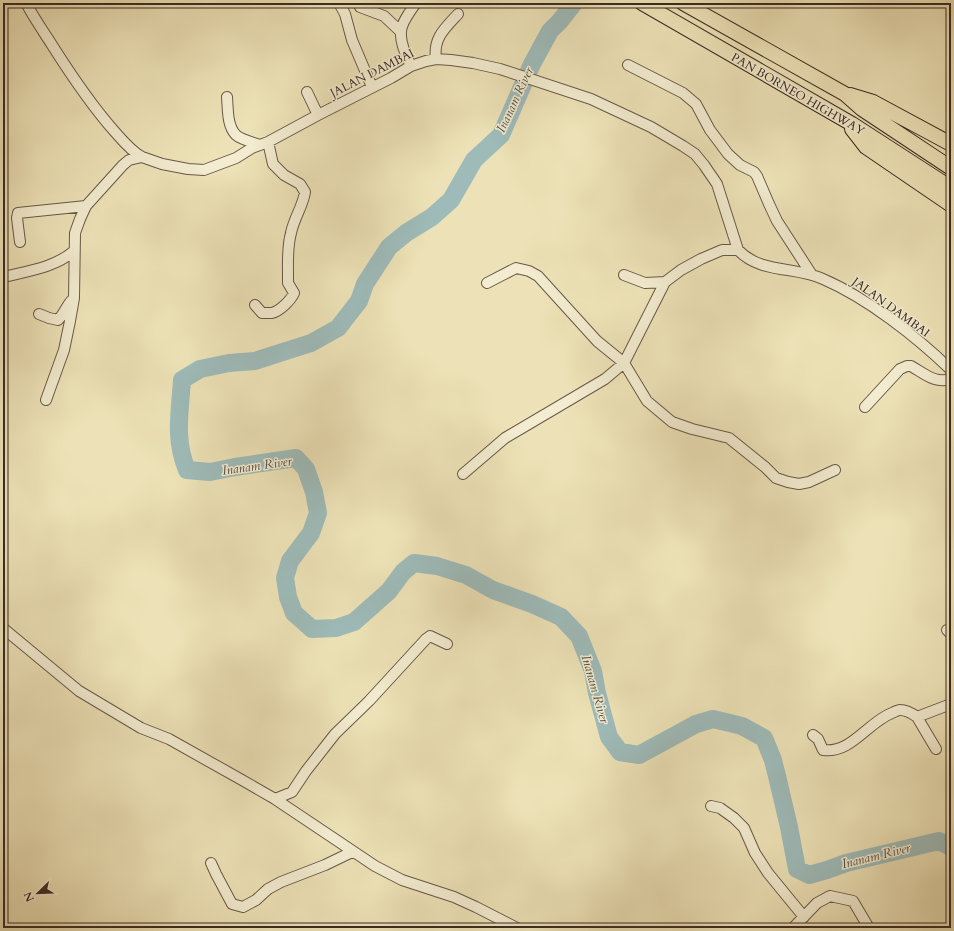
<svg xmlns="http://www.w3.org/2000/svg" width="954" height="931" font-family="Cardo,serif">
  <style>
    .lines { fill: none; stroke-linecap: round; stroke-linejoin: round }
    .river { stroke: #9ebbb9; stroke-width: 18 }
    .minor-casing { stroke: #675948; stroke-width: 12 }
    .highway-casing { stroke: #3a2b23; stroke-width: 16 }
    .minor { stroke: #f3ecd0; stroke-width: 10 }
    .highway { stroke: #ede2b7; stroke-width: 14 }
    .labels { text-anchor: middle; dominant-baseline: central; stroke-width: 3; stroke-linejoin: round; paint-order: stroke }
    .street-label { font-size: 12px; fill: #3a2b23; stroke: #f3ecd0 }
    .water-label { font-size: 13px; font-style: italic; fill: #534f48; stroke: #f3ecd0 }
  </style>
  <rect width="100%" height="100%" fill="#ede2b7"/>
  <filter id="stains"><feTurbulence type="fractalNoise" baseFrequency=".005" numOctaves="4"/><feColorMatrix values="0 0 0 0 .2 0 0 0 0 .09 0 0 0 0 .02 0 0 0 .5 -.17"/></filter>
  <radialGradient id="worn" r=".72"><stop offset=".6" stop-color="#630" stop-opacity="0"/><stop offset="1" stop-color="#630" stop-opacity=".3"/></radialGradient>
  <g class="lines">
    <path class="river" d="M 574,3 L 560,21 L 550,31 L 532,64 L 501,135 L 474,160 L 451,200 L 432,217 L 406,233 L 389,247 L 365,284 L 359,301 L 338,328 L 311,343 L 255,361 L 229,363 L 200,369 L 182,380 C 180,412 174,439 187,470 L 210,472 L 235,467 L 296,458 L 306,469 L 314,492 L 318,513 L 311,533 L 290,561 L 285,578 L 288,597 L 294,613 L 312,629 L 336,628 L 354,622 L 389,591 L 403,572 L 414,563 L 437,566 L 466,575 L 493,590 L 532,604 L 561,617 L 579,636 L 593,671 L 597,693 L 609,737 L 620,752 L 639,755 L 696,724 L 713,719 L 742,726 L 764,738 L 773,760 L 777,776 L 789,827 L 797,869 L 809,875 L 827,870 L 846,863 L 939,841 L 951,847"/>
    <g class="minor-casing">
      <path id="minor" d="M 26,3 C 34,18 43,31 52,45 C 71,75 91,105 115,132 C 123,141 131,151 142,157
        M 339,3 L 345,14 L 352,40 L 372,87
        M 360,7 L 384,16 L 401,32
        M 436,59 C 433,38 445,28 458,14
        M 628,65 L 683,93 L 696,104 L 710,130 L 728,154 L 740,165 L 754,172 L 757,176 L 769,204 L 777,221 L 812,275
        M 411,66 C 407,58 400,42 401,32 C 401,23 411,10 416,3
        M 307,92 L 318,115
        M 227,97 C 228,109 227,126 236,135 C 240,139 254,143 260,145
        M 20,242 L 17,218 L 18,213 L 86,206
        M 624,275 L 645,283 L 665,282
        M 3,277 C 28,271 54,268 74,251
        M 487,283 L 516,268 L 529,271 L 538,276 L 597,341 L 624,363 L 647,401 L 672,422 L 692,429 L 729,438 L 765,467 L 776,478 L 788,482 L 799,484 L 809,482 L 835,470
        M 255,305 L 262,313 C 265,313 269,313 272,313 C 280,311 291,300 294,293 L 288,283 L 288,277 C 288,263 287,247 291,233 C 294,218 303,206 305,192 L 300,184 L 284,175 L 273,164 L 268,142
        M 39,314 L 49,318 L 58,320 C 64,314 66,307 71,301
        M 46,400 L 64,350 L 70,321 L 74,298 L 75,233 L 80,219 L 86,206 L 123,165 L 129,160 L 142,157 L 162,164 L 188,169 L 204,170 L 236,158 L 252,148 L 268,142 L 318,115 L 391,78 L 411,66 L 426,61 L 436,59 L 451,60 L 473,63 L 500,69 L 591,99 L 651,127 L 683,146 L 695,154 L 704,165 L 717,184 L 738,250 C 761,274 795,266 823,279 C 867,298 916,336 951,370
        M 865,407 L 900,369 L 907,366 L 911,366 C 925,374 935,384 951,379
        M 463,474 L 505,438 L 605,379 L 624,363 L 665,282 L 681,270 L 701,259 L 722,250 L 738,250
        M 3,628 L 79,691 L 141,728 L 169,739 L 242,780 L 275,799 L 375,866 L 402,880 L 454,897 L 476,907 L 517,928
        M 947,630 L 951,634
        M 917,717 L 936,749
        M 813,735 L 818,739 L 823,750 C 851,754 868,722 892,713 C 894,712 898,710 900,710 C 906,710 913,714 917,717 L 951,704
        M 275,799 L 292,792 L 306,771 L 335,734 L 369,701 L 426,639 L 430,636 L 447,644
        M 711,806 L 720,808 L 734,818 L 744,828 L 755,853 L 768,873 L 804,917
        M 211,863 L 216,874 L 232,904 L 243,907 L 256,900 L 268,889 L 281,882 L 325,865 L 352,852
        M 793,928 L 817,903 L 830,896 L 853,901 L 869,928"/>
    </g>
    <g class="highway-casing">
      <path id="highway" d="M 642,3 L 852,124 L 951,188
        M 683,3 L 845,94 L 862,109 L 951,168
        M 850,95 L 873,102 L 951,144
        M 852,129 L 866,147 L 951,205"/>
    </g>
    <use href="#minor" class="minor"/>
    <use href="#highway" class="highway"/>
  </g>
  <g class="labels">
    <g class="street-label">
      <text transform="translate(372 73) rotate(-27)">JALAN DAMBAI</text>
      <text transform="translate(798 94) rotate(30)">PAN BORNEO HIGHWAY</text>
      <text transform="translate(891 307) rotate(36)">JALAN DAMBAI</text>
    </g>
    <g class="water-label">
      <text transform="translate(515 100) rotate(-65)">Inanam River</text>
      <text transform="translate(257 466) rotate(-8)">Inanam River</text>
      <text transform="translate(595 689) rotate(74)">Inanam River</text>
      <text transform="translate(876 856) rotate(-14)">Inanam River</text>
    </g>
  </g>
  <rect width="954" height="931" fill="none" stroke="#ede2b7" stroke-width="16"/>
  <rect x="4" y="4" width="946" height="923" fill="none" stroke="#3a2b23" stroke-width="2"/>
  <rect x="8" y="8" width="938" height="915" fill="none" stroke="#3a2b23"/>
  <g transform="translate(38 893) rotate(247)" stroke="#f3ecd0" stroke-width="3" paint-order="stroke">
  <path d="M0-3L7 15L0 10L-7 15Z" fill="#3a2b23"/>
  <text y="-6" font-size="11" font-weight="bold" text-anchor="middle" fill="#3a2b23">N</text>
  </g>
  <rect width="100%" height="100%" filter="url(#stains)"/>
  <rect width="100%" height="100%" fill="url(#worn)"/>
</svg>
